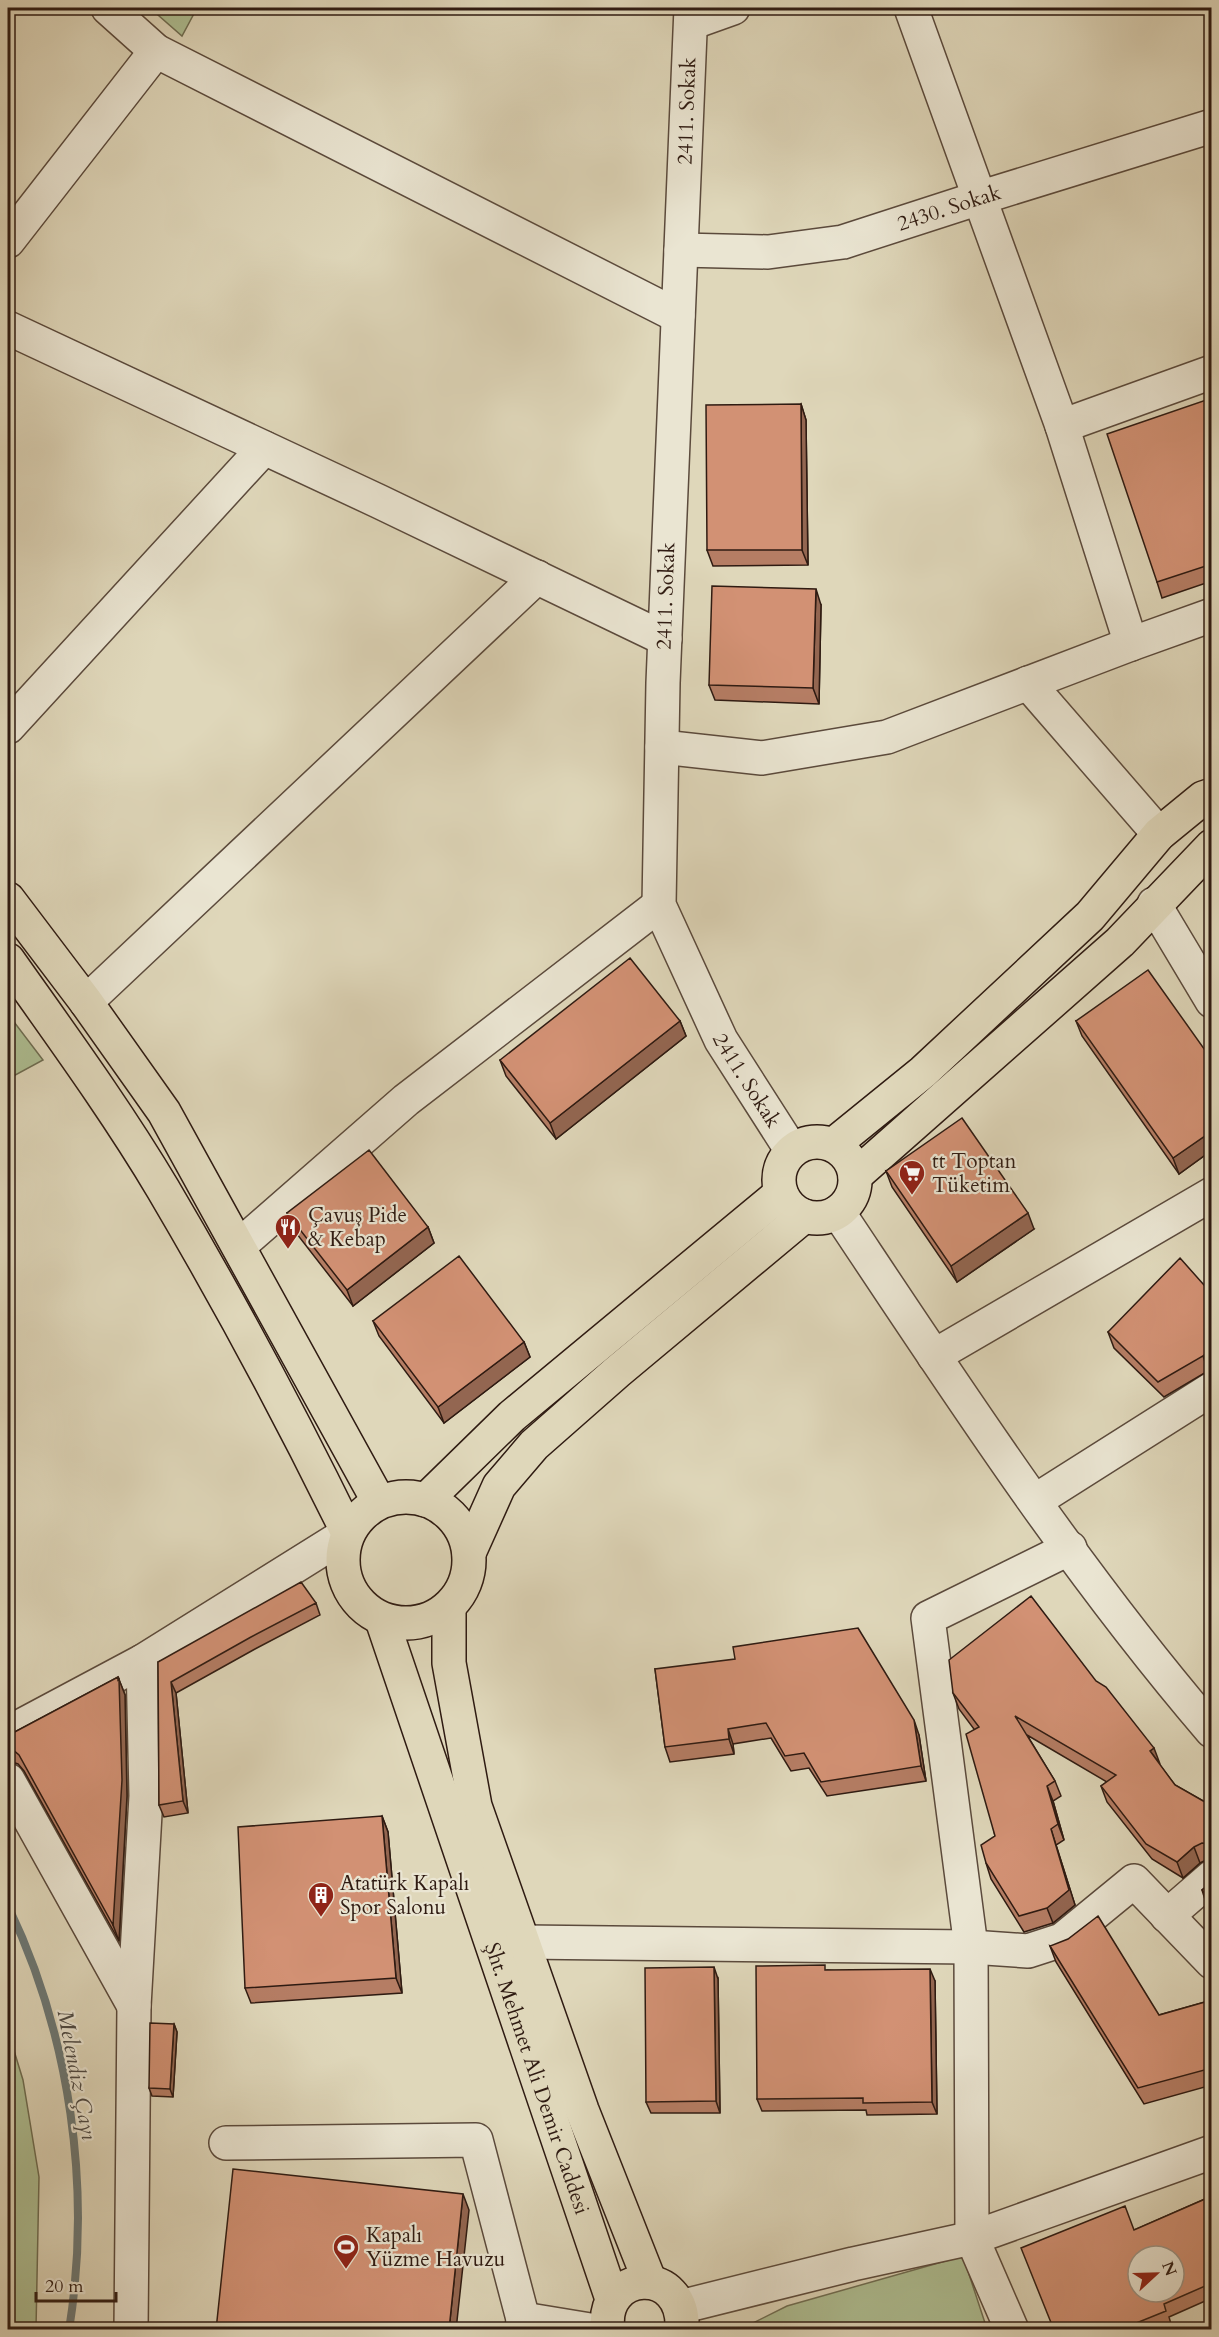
<svg xmlns="http://www.w3.org/2000/svg" width="1219" height="2337" font-family="Cardo,serif">
  <style>
    .green { fill: #aebf93; stroke: #6e6d52; stroke-width: 1.5 }
    .lines { fill: none; stroke-linecap: round; stroke-linejoin: round }
    .stream { stroke: #6d7976; stroke-width: 8 }
    .minor-casing { stroke: #5b4a3c; stroke-width: 36 }
    .major-casing { stroke: #2f1b12; stroke-width: 36 }
    .minor { stroke: #eae5d2; stroke-width: 33 }
    .major { stroke: #dfd7ba; stroke-width: 33 }
    .wall { fill: #b57d64; stroke: #2f1b12; stroke-width: 1.5 }
    .shaded-wall { fill: #936651; stroke: #2f1b12; stroke-width: 1.5 }
    .building { fill: #d29174; stroke: #2f1b12; stroke-width: 1.5; fill-rule: evenodd }
    .labels { text-anchor: middle; dominant-baseline: central; stroke-width: 4.5; stroke-linejoin: round; paint-order: stroke }
    .street-label { font-size: 21px; fill: #2f1b12; stroke: #eae5d2 }
    .poi-label { font-size: 21px; fill: #2f1b12; stroke: #eae5d2; text-anchor: start }
    .water-label { font-size: 22px; font-style: italic; fill: #4e4a44; stroke: #eae5d2 }
  </style>
  <rect width="100%" height="100%" fill="#dfd7ba"/>
  <filter id="stains"><feTurbulence type="fractalNoise" baseFrequency=".00333" numOctaves="4"/><feColorMatrix values="0 0 0 0 .2 0 0 0 0 .09 0 0 0 0 .02 0 0 0 .5 -.17"/></filter>
  <radialGradient id="worn" r=".72"><stop offset=".6" stop-color="#630" stop-opacity="0"/><stop offset="1" stop-color="#630" stop-opacity=".3"/></radialGradient>
  <path class="green" d="M 150,8 L 197,8 L 182,36 Z
    M 8,1014 L 43,1060 L 8,1079 Z
    M 8,2031 L 23,2080 L 39,2177 L 36,2329 L 8,2329 Z
    M 963,2256 L 987,2329 L 739,2330 L 787,2306 Z"/>
  <g class="lines">
    <path class="stream" d="M 8,1906 C 70,2035 92,2188 69,2330"/>
    <g class="minor-casing">
      <g id="minor">
        <path d="M 108,8 L 156,51 L 678,316"/>
        <path id="s1" d="M 691,8 L 663,683 L 659,905 L 721,1040 L 792,1151"/>
        <path d="M 911,8 L 1062,426 L 1131,644"/>
        <path d="M 691,23 L 733,8"/>
        <path d="M 8,241 L 156,51"/>
        <path id="s2" d="M 681,250 L 768,252 L 843,242 L 979,198 L 1212,126"/>
        <path d="M 8,328 L 378,501 L 665,639"/>
        <path d="M 1062,426 L 1212,372"/>
        <path d="M 1028,683 L 1159,834"/>
        <path d="M 8,727 L 264,448"/>
        <path d="M 662,747 L 762,758 L 887,737 L 1131,644 L 1212,615"/>
        <path d="M 1154,904 L 1212,1001"/>
        <path d="M 86,1002 L 537,577"/>
        <path d="M 838,1212 C 956,1389 1073,1569 1212,1731"/>
        <path d="M 239,1246 L 406,1100 L 659,905"/>
        <path d="M 934,1356 L 1212,1194"/>
        <path d="M 1035,1501 L 1212,1389"/>
        <path d="M 8,1733 L 143,1661 L 348,1533"/>
        <path d="M 8,1780 L 134,2006"/>
        <path d="M 1167,1916 L 1212,1877"/>
        <path d="M 523,1942 L 971,1947 L 1028,1951 L 1062,1940 L 1134,1881 L 1212,1962"/>
        <path d="M 226,2143 L 476,2140 L 523,2319 L 522,2330"/>
        <path d="M 680,2307 L 853,2264 L 972,2238 L 1212,2152"/>
        <path d="M 523,2319 L 590,2330"/>
        <path d="M 131,2330 L 134,2006 L 146,1796 L 143,1661"/>
        <path d="M 1012,2330 L 972,2238 L 971,1947 L 928,1618 L 1070,1548"/>
      </g>
    </g>
    <g class="major-casing">
      <g id="major">
        <path d="M 8,899 L 86,1002 L 164,1112 L 379,1502"/>
        <path d="M 8,960 C 61,1035 116,1110 163,1189 C 229,1301 291,1416 348,1533"/>
        <circle cx="817" cy="1180" r="38"/>
        <path d="M 833,1145 L 923,1072 L 1090,916 L 1159,834 L 1203,798 L 1212,795"/>
        <path d="M 855,1176 L 1120,942 L 1212,846"/>
        <circle cx="406" cy="1560" r="63"/>
        <path d="M 426,1500 L 512,1416 L 781,1193"/>
        <path d="M 469,1553 L 499,1486 L 534,1445 L 617,1372 L 804,1216"/>
        <path d="M 449,1607 L 449,1663 L 475,1806 L 582,2110 L 650,2282"/>
        <path id="s3" d="M 382,1620 L 612,2299"/>
        <path d="M 608,2330 C 599,2270 686,2263 682,2330"/>
      </g>
    </g>
    <use href="#minor" class="minor"/>
    <use href="#major" class="major"/>
  </g>
  <path class="wall" d="M 1212,398 L 1212,581 L 1162,598 L 1157,582 Z
    M 801,404 L 806,420 L 808,565 L 713,566 L 707,550 Z
    M 821,605 L 819,704 L 715,700 L 709,685 Z
    M 680,1021 L 686,1036 L 556,1139 L 506,1076 L 500,1060 Z
    M 1076,1021 L 1212,1060 L 1212,1150 L 1179,1174 L 1082,1036 Z
    M 886,1171 L 1034,1229 L 957,1282 L 892,1187 Z
    M 287,1213 L 428,1227 L 434,1243 L 353,1306 L 293,1229 Z
    M 1212,1294 L 1212,1368 L 1208,1371 L 1164,1397 L 1114,1348 L 1108,1332 Z
    M 373,1321 L 524,1342 L 530,1357 L 444,1423 L 379,1336 Z
    M 316,1603 L 320,1615 L 255,1649 L 176,1693 L 188,1813 L 164,1817 L 159,1805 L 158,1662 Z
    M 655,1669 L 919,1735 L 926,1781 L 827,1796 L 809,1768 L 791,1771 L 771,1738 L 733,1744 L 734,1754 L 670,1762 L 665,1747 Z
    M 118,1677 L 125,1695 L 127,1796 L 119,1941 L 24,1771 L 18,1764 L 9,1761 L 8,1758 L 8,1734 L 11,1734 Z
    M 953,1693 L 1159,1764 L 1175,1785 L 1212,1806 L 1212,1859 L 1208,1859 L 1200,1863 L 1183,1878 L 1152,1859 L 1107,1802 L 1101,1786 L 1107,1782 L 1027,1735 L 1055,1781 L 1061,1796 L 1053,1801 L 1064,1840 L 1056,1845 L 1075,1905 L 1053,1923 L 1024,1932 L 991,1879 L 986,1863 L 995,1836 L 974,1729 L 959,1709 Z
    M 382,1816 L 388,1832 L 402,1993 L 251,2003 L 245,1988 Z
    M 1212,1882 L 1212,1911 L 1207,1906 L 1202,1890 Z
    M 1050,1946 L 1159,2015 L 1212,2000 L 1212,2085 L 1144,2104 L 1056,1962 Z
    M 827,1970 L 935,1981 L 937,2114 L 867,2115 L 866,2110 L 762,2111 L 757,2099 Z
    M 718,1979 L 720,2113 L 651,2113 L 646,2102 Z
    M 174,2024 L 177,2032 L 173,2097 L 152,2096 L 149,2088 Z
    M 1212,2196 L 1212,2298 L 1169,2317 L 1171,2324 L 1156,2330 L 1054,2330 L 1134,2230 Z"/>
  <path class="shaded-wall" d="M 801,404 L 806,420 L 808,565 L 802,550 Z
    M 816,589 L 821,605 L 819,704 L 813,688 Z
    M 680,1021 L 686,1036 L 556,1139 L 550,1123 Z
    M 1212,1131 L 1212,1150 L 1179,1174 L 1173,1158 Z
    M 1028,1213 L 1034,1229 L 957,1282 L 951,1266 Z
    M 428,1227 L 434,1243 L 353,1306 L 347,1290 Z
    M 524,1342 L 530,1357 L 444,1423 L 438,1407 Z
    M 1212,1347 L 1212,1368 L 1208,1371 L 1203,1356 Z
    M 118,1677 L 125,1695 L 127,1796 L 119,1941 L 113,1925 Z
    M 171,1682 L 176,1693 L 188,1813 L 183,1801 Z
    M 914,1720 L 919,1735 L 926,1781 L 921,1766 Z
    M 728,1729 L 733,1744 L 734,1754 L 729,1739 Z
    M 1154,1748 L 1160,1764 L 1150,1751 Z
    M 1047,1786 L 1053,1801 L 1064,1840 L 1058,1824 Z
    M 382,1816 L 388,1832 L 402,1993 L 396,1978 Z
    M 1051,1829 L 1056,1845 L 1075,1905 L 1053,1923 L 1047,1908 Z
    M 1194,1847 L 1200,1863 L 1183,1878 L 1177,1862 Z
    M 714,1967 L 718,1979 L 720,2113 L 716,2101 Z
    M 930,1969 L 935,1981 L 937,2114 L 932,2102 Z
    M 174,2024 L 177,2032 L 173,2097 L 170,2089 Z
    M 463,2194 L 469,2210 L 456,2330 L 449,2330 Z"/>
  <path class="building" d="M 1212,398 L 1212,564 L 1157,582 L 1107,434 Z
    M 801,404 L 802,550 L 707,550 L 706,405 Z
    M 712,586 L 816,589 L 813,688 L 709,685 Z
    M 630,958 L 680,1021 L 550,1123 L 500,1060 Z
    M 1148,970 L 1212,1060 L 1212,1131 L 1173,1158 L 1076,1021 Z
    M 962,1118 L 1028,1213 L 951,1266 L 886,1171 Z
    M 369,1150 L 428,1227 L 347,1290 L 287,1213 Z
    M 459,1256 L 524,1342 L 438,1407 L 373,1321 Z
    M 1180,1258 L 1212,1294 L 1212,1347 L 1203,1356 L 1158,1382 L 1108,1332 Z
    M 301,1582 L 316,1603 L 251,1637 L 171,1682 L 183,1801 L 159,1805 L 158,1662 Z
    M 1031,1596 L 1096,1681 L 1106,1687 L 1154,1748 L 1150,1751 L 1175,1785 L 1212,1806 L 1212,1844 L 1202,1843 L 1194,1847 L 1177,1862 L 1146,1844 L 1101,1786 L 1116,1775 L 1015,1716 L 1055,1781 L 1047,1786 L 1058,1824 L 1051,1829 L 1069,1890 L 1047,1908 L 1019,1916 L 986,1863 L 981,1845 L 995,1836 L 966,1734 L 979,1727 L 953,1693 L 949,1660 Z
    M 858,1628 L 914,1720 L 921,1766 L 821,1782 L 804,1753 L 785,1756 L 766,1723 L 728,1729 L 729,1739 L 665,1747 L 655,1669 L 735,1659 L 733,1647 Z
    M 118,1677 L 118,1680 L 119,1679 L 122,1780 L 113,1925 L 19,1755 L 12,1749 L 8,1747 L 8,1734 L 11,1734 Z
    M 382,1816 L 396,1978 L 245,1988 L 238,1827 Z
    M 1212,1882 L 1212,1903 L 1202,1890 Z
    M 1098,1916 L 1159,2015 L 1212,2000 L 1212,2068 L 1138,2088 L 1050,1946 L 1068,1939 Z
    M 825,1965 L 825,1970 L 930,1969 L 932,2102 L 863,2103 L 863,2098 L 757,2099 L 756,1966 Z
    M 714,1967 L 716,2101 L 646,2102 L 645,1968 Z
    M 150,2023 L 174,2024 L 170,2089 L 149,2088 Z
    M 233,2169 L 463,2194 L 449,2330 L 216,2330 Z
    M 1212,2196 L 1212,2283 L 1164,2304 L 1166,2311 L 1119,2330 L 1054,2330 L 1021,2248 L 1125,2206 L 1134,2230 ZM 1138,2256 L 1174,2256 L 1174,2292 L 1138,2292 Z"/>
  <defs>
    <g id="supermarket-pin" transform="scale(1.35)"><path d="M0 17L-7.5 6A9.5 9.5 0 1 1 7.5 6Z" fill="#8f2418" stroke="#eae5d2"/><path d="M-6-5.5h2.5l.6 2H6L4.5 2H-2.5L-4.4-4H-6ZM-1.5 3.2a1.3 1.3 0 1 0 .1 0ZM3 3.2a1.3 1.3 0 1 0 .1 0Z" fill="#fff"/></g>
    <g id="restaurant-pin" transform="scale(1.35)"><path d="M0 17L-7.5 6A9.5 9.5 0 1 1 7.5 6Z" fill="#8f2418" stroke="#eae5d2"/><path d="M-5-6h1v4h1v-4h1v4h1v-4h1v5L-1.5 .5V6h-2V.5L-5-1ZM5-6V6H3V1.5H1.5Q1.5-4 5-6Z" fill="#fff"/></g>
    <g id="building-pin" transform="scale(1.35)"><path d="M0 17L-7.5 6A9.5 9.5 0 1 1 7.5 6Z" fill="#8f2418" stroke="#eae5d2"/><path d="M-4-6H4V6H1V3H-1V6H-4ZM-2.5-4.3h1.7v1.8h-1.7ZM.8-4.3h1.7v1.8H.8ZM-2.5-1h1.7V.8h-1.7ZM.8-1h1.7V.8H.8Z" fill="#fff"/></g>
    <g id="stadium-pin" transform="scale(1.35)"><path d="M0 17L-7.5 6A9.5 9.5 0 1 1 7.5 6Z" fill="#8f2418" stroke="#eae5d2"/><path d="M0-5a6.5 5 0 1 0 0 10a6.5 5 0 1 0 0-10ZM-3.5-1.8h7v3.6h-7Z" fill="#fff"/></g>
  </defs>
  <g fill-rule="evenodd">
    <use href="#supermarket-pin" x="912" y="1173"/>
    <use href="#restaurant-pin" x="288" y="1227"/>
    <use href="#building-pin" x="321" y="1895"/>
    <use href="#stadium-pin" x="346" y="2247"/>
  </g>
  <g class="labels">
    <g class="street-label">
      <text transform="translate(687 111) rotate(-88)">2411. Sokak</text>
      <text stroke="none"><textPath href="#s2" startOffset="274">2430. Sokak</textPath></text>
      <text transform="translate(666 596) rotate(-88)">2411. Sokak</text>
      <text stroke="none"><textPath href="#s1" startOffset="1094">2411. Sokak</textPath></text>
      <text stroke="none"><textPath href="#s3" startOffset="484">Şht. Mehmet Ali Demir Caddesi</textPath></text>
    </g>
    <g class="poi-label">
      <text x="932" y="1161">tt Toptan<tspan x="932" dy="24">Tüketim</tspan></text>
      <text x="308" y="1215">Çavuş Pide<tspan x="308" dy="24">&amp; Kebap</tspan></text>
      <text x="340" y="1883">Atatürk Kapalı<tspan x="340" dy="24">Spor Salonu</tspan></text>
      <text x="366" y="2235">Kapalı<tspan x="366" dy="24">Yüzme Havuzu</tspan></text>
    </g>
    <g class="water-label">
      <text transform="translate(77 2075) rotate(79)">Melendiz Çayı</text>
    </g>
  </g>
  <rect width="1219" height="2337" fill="none" stroke="#dfd7ba" stroke-width="30"/>
  <rect x="9" y="9" width="1201" height="2319" fill="none" stroke="#2f1b12" stroke-width="3"/>
  <rect x="15" y="15" width="1189" height="2307" fill="none" stroke="#2f1b12" stroke-width="1.5"/>
  <g transform="translate(1156 2274) rotate(68)"><circle r="28" fill="#eae5d2" stroke="#9f9485" stroke-width="1.5"/>
  <path d="M0-4.5L10 22L0 15L-10 22Z" fill="#8f2418"/>
  <text y="-9" font-size="16" font-weight="bold" text-anchor="middle" fill="#2f1b12">N</text>
  </g>
  <path d="M36 2292v9h80v-9" fill="none" stroke="#2f1b12" stroke-width="3"/>
  <text x="45" y="2292" font-size="18" fill="#2f1b12" stroke="#eae5d2" stroke-width="4.5" paint-order="stroke">20 m</text>
  <rect width="100%" height="100%" filter="url(#stains)"/>
  <rect width="100%" height="100%" fill="url(#worn)"/>
</svg>
